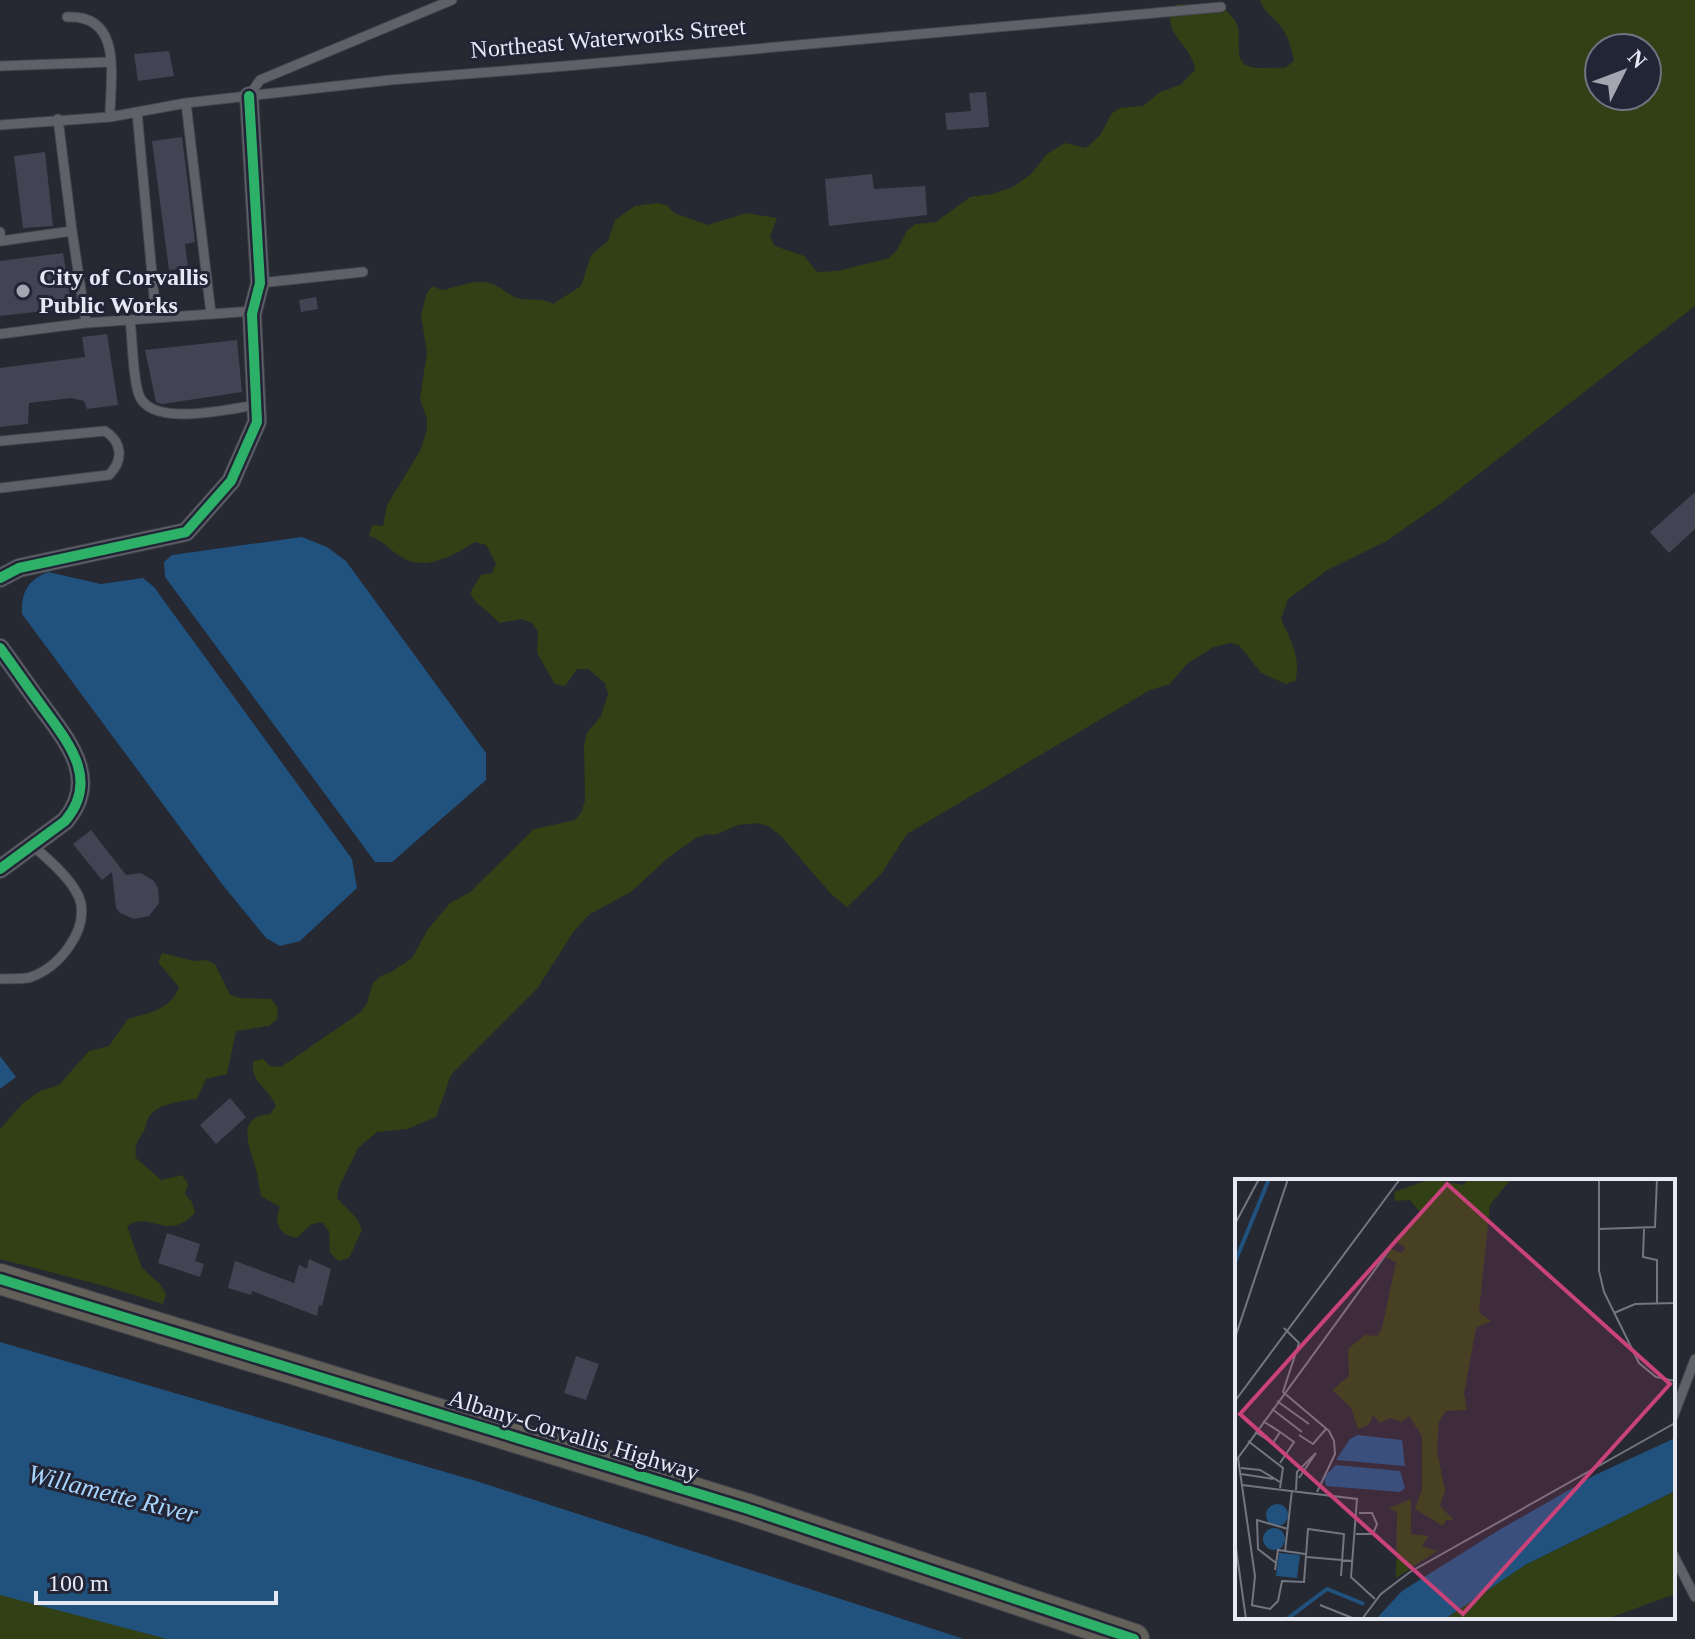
<svg xmlns="http://www.w3.org/2000/svg" width="1695" height="1639" font-family="Georgia,serif">
  <style>
    .green { fill: #314015; fill-rule: evenodd }
    .water { fill: #21527d }
    .building { fill: #424454 }
    .lines { fill: none; stroke-linecap: round; stroke-linejoin: round }
    .service-casing { stroke: #44454d; stroke-width: 11 }
    .minor-casing { stroke: #44454d; stroke-width: 20 }
    .trunk-casing { stroke: #44454d; stroke-width: 32 }
    .service { stroke: #5f6068; stroke-width: 9 }
    .minor { stroke: #5f6068; stroke-width: 18 }
    .trunk { stroke: #626058; stroke-width: 30 }
    .cycleway-casing { stroke: #222536; stroke-width: 15 }
    .cycleway { stroke: #2db169; stroke-width: 10 }
    .poi-dot { fill: #a3a5b0; stroke: #222536; stroke-width: 3 }
    .labels { text-anchor: middle; dominant-baseline: central; stroke-width: 6; stroke-linejoin: round; paint-order: stroke }
    .street-label { font-size: 24px; fill: #e6e8f4; stroke: #222536 }
    .poi-label { font-size: 24px; font-weight: bold; fill: #e6e8f4; stroke: #222536; text-anchor: start }
    .water-label { font-size: 26px; font-style: italic; fill: #a8d4fe; stroke: #222536 }
    .inset-river { fill: none; stroke: #21527d; stroke-width: 4 }
    .inset-road { fill: none; stroke: #737580; stroke-width: 2 }
    .view { fill: #c9427a; fill-opacity: 0.15; stroke: #c9427a; stroke-width: 4 }
    .inset-edge { fill: none; stroke: #e6e8f4; stroke-width: 4 }
  </style>
  <rect width="100%" height="100%" fill="#262832"/>
  <path class="green" d="M 1260,0 L 1695,0 L 1695,306 L 1444,501 L 1385,542 L 1329,569 L 1288,599 L 1281,619 C 1290,639 1302,659 1295,681 L 1286,684 L 1261,673 L 1239,645 L 1230,643 L 1214,647 L 1187,664 L 1170,684 L 1150,690 L 907,834 L 881,874 L 847,907 L 832,895 L 781,836 L 768,826 L 756,823 L 738,825 L 715,835 L 708,834 L 696,838 L 668,858 L 631,892 L 590,914 L 574,931 L 537,989 L 451,1075 L 436,1117 L 407,1129 L 377,1132 L 358,1148 L 339,1187 L 337,1198 L 358,1220 L 362,1230 L 349,1258 L 339,1261 L 330,1253 L 329,1231 L 322,1222 L 312,1224 L 296,1238 C 279,1234 273,1223 280,1207 L 261,1196 C 259,1185 258,1174 254,1163 C 248,1142 237,1117 270,1114 L 276,1106 C 269,1088 250,1083 253,1061 L 263,1059 L 270,1066 L 281,1067 L 361,1012 L 367,1003 L 373,983 L 381,976 L 391,972 L 412,958 L 428,929 L 450,903 L 469,893 L 534,829 L 575,820 L 582,811 L 585,800 L 584,745 L 587,733 L 601,716 L 608,694 L 605,683 L 588,669 L 577,669 L 565,686 L 555,684 L 537,653 L 538,632 L 532,623 L 521,619 L 500,623 L 476,602 L 470,593 L 481,575 L 492,573 L 496,563 L 486,545 L 475,542 C 456,554 428,571 405,559 C 392,553 384,540 369,536 L 372,525 L 383,526 L 387,505 L 420,451 L 427,430 L 427,419 L 420,399 L 427,352 L 421,316 L 426,295 L 432,286 L 442,290 C 459,287 474,278 493,284 C 503,288 511,298 522,299 C 535,301 541,297 553,304 L 581,286 L 591,255 L 608,241 L 615,220 L 635,206 L 657,203 L 667,205 L 674,213 L 708,225 L 746,213 L 777,218 L 770,237 L 775,246 L 804,256 L 817,272 L 837,271 L 889,258 L 897,250 L 907,231 L 915,224 L 936,222 L 970,197 L 992,194 L 1013,187 L 1031,174 L 1047,154 L 1065,143 L 1086,148 L 1101,134 L 1111,114 L 1120,108 L 1143,106 L 1160,92 L 1180,85 L 1195,70 C 1194,46 1155,30 1177,4 L 1223,7 C 1227,12 1233,17 1236,22 C 1244,37 1230,63 1252,67 C 1262,69 1275,67 1285,68 L 1294,61 C 1292,50 1288,36 1282,28 C 1274,17 1264,13 1260,0 ZM 1599,48 L 1647,48 L 1647,96 L 1599,96 Z
    M 162,953 L 194,961 L 206,960 L 215,964 L 230,995 L 240,998 L 271,999 L 278,1008 L 277,1019 L 269,1026 L 236,1031 L 227,1074 L 206,1079 L 197,1099 C 182,1101 158,1103 149,1117 C 146,1120 147,1125 145,1129 C 138,1140 134,1145 136,1158 L 161,1180 L 182,1175 L 188,1184 L 185,1194 L 192,1202 L 195,1213 C 165,1243 152,1210 127,1226 L 142,1268 L 160,1284 L 166,1294 L 163,1304 L 104,1286 L 0,1259 L 0,1129 L 23,1103 L 40,1091 L 59,1085 L 89,1051 L 109,1046 L 128,1019 C 148,1013 171,1010 179,987 L 158,962 Z
    M 0,1595 L 9,1596 L 167,1639 L 0,1639 Z"/>
  <path class="water" d="M 302,537 L 327,547 L 346,561 L 486,753 L 486,780 L 392,862 L 375,862 L 165,577 L 164,562 L 172,555 Z
    M 48,572 L 101,584 L 143,578 L 154,587 L 352,859 L 357,888 L 300,941 L 280,946 L 266,938 L 222,884 L 22,614 C 21,592 28,580 48,572 Z
    M 0,1056 L 16,1077 L 0,1089 Z
    M 0,1342 L 476,1481 L 964,1639 L 167,1639 L 0,1595 Z"/>
  <path class="building" d="M 169,51 L 174,76 L 138,81 L 134,54 Z
    M 986,92 L 989,127 L 947,130 L 945,113 L 971,111 L 969,93 Z
    M 182,137 L 195,242 L 185,244 L 188,268 L 169,270 L 152,141 Z
    M 45,152 L 53,226 L 23,228 L 14,156 Z
    M 872,174 L 874,189 L 925,186 L 927,215 L 829,226 L 825,179 Z
    M 63,253 L 72,308 L 0,316 L 0,261 Z
    M 316,297 L 318,309 L 301,312 L 299,300 Z
    M 107,334 L 118,405 L 87,409 L 84,401 L 71,398 L 29,403 L 28,424 L 0,427 L 0,368 L 85,357 L 82,337 Z
    M 237,340 L 242,392 L 162,404 L 156,402 L 145,350 Z
    M 1695,492 L 1695,529 L 1669,553 L 1650,532 Z
    M 91,830 L 126,875 L 141,873 L 154,881 L 158,888 L 159,903 L 149,916 L 134,919 L 120,913 L 116,908 L 112,872 L 102,880 L 73,844 Z
    M 230,1098 L 246,1117 L 216,1144 L 200,1125 Z
    M 167,1233 L 200,1244 L 195,1261 L 204,1264 L 200,1277 L 158,1263 Z
    M 309,1259 L 331,1269 L 322,1306 L 319,1305 L 317,1316 L 252,1291 L 251,1295 L 228,1288 L 235,1261 L 294,1283 L 299,1265 L 307,1269 Z
    M 576,1356 L 599,1364 L 586,1400 L 564,1393 Z"/>
  <g class="lines">
    <g class="service-casing">
      <path id="service" d="M 67,17 C 124,14 110,79 110,117
        M 0,66 L 110,62
        M 249,96 L 260,80 L 452,0
        M 186,103 L 211,314
        M 137,112 L 156,318
        M 0,125 L 110,117 L 186,103 L 390,80 L 566,66 L 1221,7
        M 0,232 L 1,241 L 72,231 L 58,119
        M 260,283 L 363,272
        M 130,320 C 133,342 132,375 139,395 C 151,428 229,409 256,405
        M 86,323 L 254,311
        M 0,334 L 86,323 L 72,231
        M 0,441 L 105,431 C 122,442 124,460 109,475 L 0,488
        M 0,979 C 9,978 23,980 31,977 C 59,967 86,933 81,904 C 77,883 48,859 33,846
        M 1673,1417 L 1695,1359
        M 1673,1554 L 1695,1597"/>
    </g>
    <g class="minor-casing">
      <path id="minor" d="M 0,578 L 19,568 L 186,532 L 231,481 L 257,422 L 252,314 L 260,283 L 249,96
        M 0,648 C 14,667 27,686 41,705 C 67,741 101,779 65,821 L 0,869"/>
    </g>
    <g class="trunk-casing">
      <path id="trunk" d="M 0,1279 L 745,1508 L 1134,1639"/>
    </g>
    <use href="#service" class="service"/>
    <use href="#minor" class="minor"/>
    <use href="#trunk" class="trunk"/>
    <g class="cycleway-casing">
      <path id="cycleway" d="M 0,578 L 19,568 L 186,532 L 231,481 L 257,422 L 252,314 L 260,283 L 249,96
        M 0,648 C 14,667 27,686 41,705 C 67,741 101,779 65,821 L 0,869
        M 0,1279 L 745,1508 L 1134,1639"/>
    </g>
    <use href="#cycleway" class="cycleway"/>
  </g>
  <circle class="poi-dot" cx="23" cy="291" r="8"/>
  <g class="labels">
    <g class="street-label">
      <text transform="translate(608 38) rotate(-5)">Northeast Waterworks Street</text>
      <text transform="translate(574 1435) rotate(17)">Albany-Corvallis Highway</text>
    </g>
    <g class="poi-label">
      <text x="39" y="277">City of Corvallis<tspan x="39" dy="28">Public Works</tspan></text>
    </g>
    <g class="water-label">
      <text transform="translate(113 1494) rotate(14)">Willamette River</text>
    </g>
  </g>
  <g transform="translate(1235 1179)">
    <rect width="440" height="440" fill="#262832"/>
    <path d="M 195,0 L 228,6 L 234,0 L 276,0 L 255,26 L 244,133 L 256,142 L 241,149 L 229,214 L 232,231 L 211,232 L 204,243 L 202,271 L 210,312 L 205,327 L 219,341 L 211,341 L 208,347 L 180,330 L 187,310 L 187,257 L 174,237 L 166,243 L 155,239 L 145,244 L 138,236 L 134,246 L 123,250 L 116,229 L 97,211 L 114,197 L 113,170 L 130,156 L 142,157 L 147,149 L 161,83 L 151,79 L 156,70 L 166,74 L 171,69 L 158,61 L 185,33 L 175,21 L 160,22 L 159,13 ZM 440,312 L 440,415 L 372,440 L 210,440 L 290,386 ZM 176,320 L 176,355 L 194,357 L 187,367 L 202,372 L 161,399 L 162,333 L 154,329 Z" fill="#314015"/>
    <path d="M 123,256 L 167,261 L 170,287 L 101,281 L 115,260 ZM 440,259 L 440,312 L 290,386 L 210,440 L 141,440 L 167,412 L 264,351 L 360,296 ZM 101,286 L 165,292 L 170,309 L 165,313 L 91,307 L 89,298 ZM31 336a11 11 0 1 1 22 0a11 11 0 1 1-22 0ZM28 360a11 11 0 1 1 22 0a11 11 0 1 1-22 0ZM 44,374 L 65,376 L 62,399 L 41,397 Z" fill="#21527d"/>
    <path class="inset-river" d="M 0,83 L 34,0M 52,440 L 92,410 L 129,425"/>
    <path class="inset-road" d="M 364,0 L 364,92 L 369,113 L 404,184 L 421,198 L 440,202M 0,45 L 24,0M 364,50 L 420,48 L 422,0M 409,50 L 408,78 L 422,81 L 422,124M 379,134 L 400,125 L 440,124M 49,149 L 64,164 L 48,213 L 94,252 L 99,262 L 100,275 L 82,313M 0,159 L 53,0M 0,222 L 165,0M 42,222 L 74,245M 37,230 L 67,253M 20,253 L 38,264 L 45,253 L 28,242M 64,256 L 78,265 L 91,250M 13,262 L 48,289 L 45,309M 45,284 L 59,263 L 45,253M 6,289 L 25,291 L 45,303M 6,295 L 38,300M 7,306 L 122,320 L 116,398 L 140,420M 61,311 L 62,293 L 81,274 L 64,299M 121,355 L 138,355 L 142,345 L 137,334 L 124,334M 0,362 L 11,440M 50,373 L 57,311M 72,378 L 118,382M 41,384 L 23,370 L 22,341 L 53,350M 40,391 L 43,371 L 70,375M 16,426 L 35,430 L 43,422 L 47,402 L 69,403 L 73,350 L 109,355 L 106,397M 17,426 L 20,397 L 3,279 L 155,70M 85,426 L 120,440M 127,440 L 146,415 L 175,393 L 440,244"/>
    <path class="view" d="M 212,5 L 435,205 L 228,435 L 5,235 Z"/>
    <rect width="440" height="440" class="inset-edge"/>
  </g>
  <g transform="translate(1623 72) rotate(48)"><circle r="38" fill="#222536" stroke="#707382" stroke-width="2"/>
  <path d="M0-6L14 30L0 20L-14 30Z" fill="#a3a5b0"/>
  <text y="-12" font-size="22" font-weight="bold" text-anchor="middle" fill="#e6e8f4">N</text>
  </g>
  <path d="M36 1591v12h240v-12" fill="none" stroke="#e6e8f4" stroke-width="4"/>
  <text x="48" y="1591" font-size="24" fill="#e6e8f4" stroke="#222536" stroke-width="6" paint-order="stroke">100 m</text>
</svg>
